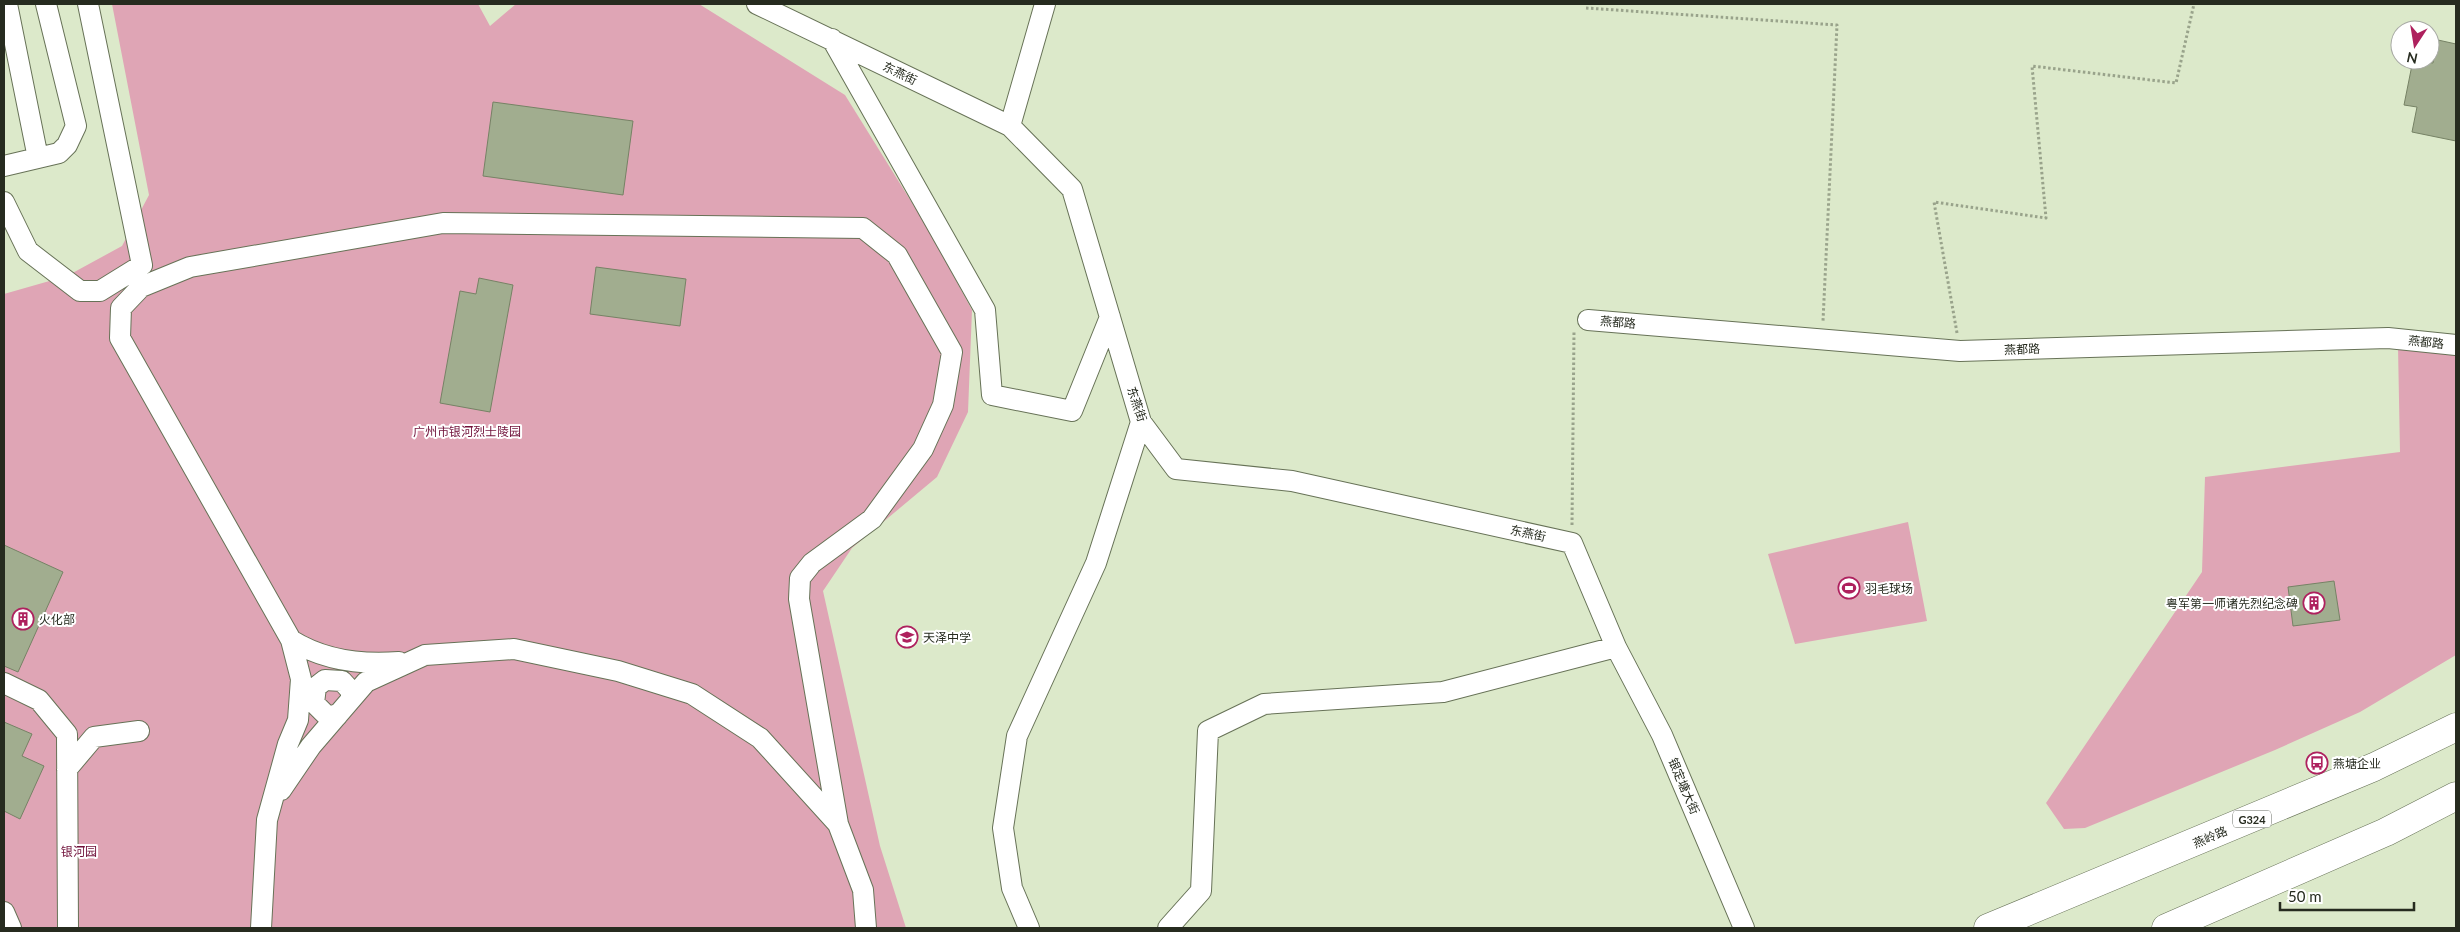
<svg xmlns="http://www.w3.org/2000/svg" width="2460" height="932" font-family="Lato,'Noto Sans SC',sans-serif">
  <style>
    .green { fill: #dfa5b5 }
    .building { fill: #a1ad8f; stroke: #768265 }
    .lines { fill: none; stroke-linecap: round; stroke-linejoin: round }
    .minor-casing { stroke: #677257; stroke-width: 22 }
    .highway-casing { stroke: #677257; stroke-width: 29 }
    .path { stroke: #99a38b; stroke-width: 3; stroke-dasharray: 2.5 2.5; stroke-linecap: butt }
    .minor { stroke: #fff; stroke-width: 20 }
    .highway { stroke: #fff; stroke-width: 28 }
    .labels { text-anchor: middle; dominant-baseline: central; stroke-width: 4; stroke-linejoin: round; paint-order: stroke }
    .shield { fill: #fff; stroke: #676b62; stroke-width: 1 }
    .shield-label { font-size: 11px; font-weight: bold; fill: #262b1f }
    .street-label { font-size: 12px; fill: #262b1f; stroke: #fff }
    .park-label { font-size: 12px; fill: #6f1039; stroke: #fff }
    .poi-label { font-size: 12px; fill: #262b1f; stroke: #fff; text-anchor: start }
  </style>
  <rect width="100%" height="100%" fill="#dce9ca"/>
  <path class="green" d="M 112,4 L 478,4 L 490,26 L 516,4 L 699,4 L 845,95 L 927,227 L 972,310 L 968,412 L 937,477 L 852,548 L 823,591 L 880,846 L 906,928 L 4,928 L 4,294 L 67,276 L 122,246 L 149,195 Z
    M 2398,347 L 2456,350 L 2456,655 L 2360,712 L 2275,750 L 2085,828 L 2064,829 L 2046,803 L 2202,572 L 2205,477 L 2400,452 Z
    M 1908,522 L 1927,621 L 1795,644 L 1768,554 Z"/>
  <path class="building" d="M 2438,40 L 2456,44 L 2456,141 L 2412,132 L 2417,107 L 2404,105 L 2413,60 L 2433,63 Z
    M 493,102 L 633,121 L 623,195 L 483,176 Z
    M 596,267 L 686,279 L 680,326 L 590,314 Z
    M 479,278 L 513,285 L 490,412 L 440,403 L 460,291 L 476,294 Z
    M 4,545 L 63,572 L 18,672 L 4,666 Z
    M 2334,581 L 2340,620 L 2293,626 L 2288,587 Z
    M 4,722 L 32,734 L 22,756 L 44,766 L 20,819 L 4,811 Z"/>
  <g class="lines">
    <g class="minor-casing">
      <path id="minor" d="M 7,4 L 38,158
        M 757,4 L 1010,126 L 1072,189 L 1141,422 L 1176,469 L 1292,481 L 1572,543 L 1616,647 L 1662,735 L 1744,928
        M 832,39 L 985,310 L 992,395 L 1072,411 L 1110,317
        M 1010,126 L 1045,4
        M 4,166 L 59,153 L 67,145 L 76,126 L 46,4
        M 4,202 L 28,251 L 80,291 L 100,291 L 142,265 L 88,4
        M 1588,320 L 1960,351 L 2388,338 L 2456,345
        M 291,640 C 323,660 362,665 399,662
        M 4,683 L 39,700 L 67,734 L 68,928
        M 337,716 L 326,715 L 314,703 L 316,687 L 325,680 L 342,681 L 351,691 L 351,699
        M 67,769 L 94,737 L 139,731
        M 281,790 L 311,746 L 366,682 L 425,655 L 514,649 L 618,671 L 692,694 L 760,738 L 838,824
        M 4,912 L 11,928
        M 261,928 L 267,820 L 288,744 L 298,720 L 301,679 L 291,640 L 120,338 L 121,308 L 141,287 L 190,267 L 443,223 L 863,228 L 897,255 L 952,352 L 943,405 L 923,449 L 872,519 L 812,563 L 800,578 L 799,599 L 838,824 L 863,890 L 866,928
        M 1029,928 L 1012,888 L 1003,828 L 1017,736 L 1096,563 L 1141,422
        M 1168,928 L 1201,891 L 1208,731 L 1264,704 L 1443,692 L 1616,647"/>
    </g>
    <g class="highway-casing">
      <path id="highway" d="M 1988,928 L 2374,767 L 2456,727
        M 2166,928 L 2386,832 L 2456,796"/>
    </g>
    <path class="path" d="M 1586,8 L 1837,25 L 1823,321
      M 1957,333 L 1934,202 L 2046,218 L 2032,66 L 2176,83 L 2194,4
      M 1572,525 L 1574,331"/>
    <use href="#minor" class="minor"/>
    <use href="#highway" class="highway"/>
  </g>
  <defs>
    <g id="stadium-ring" transform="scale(1.125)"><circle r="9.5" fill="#fff" stroke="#ae215e" stroke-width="1.5"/><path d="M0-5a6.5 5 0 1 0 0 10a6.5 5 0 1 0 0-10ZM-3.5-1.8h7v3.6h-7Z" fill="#ae215e"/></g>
    <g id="building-ring" transform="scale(1.125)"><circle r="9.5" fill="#fff" stroke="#ae215e" stroke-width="1.5"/><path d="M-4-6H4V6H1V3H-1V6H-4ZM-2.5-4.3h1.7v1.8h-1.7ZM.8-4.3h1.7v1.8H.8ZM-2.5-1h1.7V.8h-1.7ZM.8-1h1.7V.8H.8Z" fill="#ae215e"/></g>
    <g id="school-ring" transform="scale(1.125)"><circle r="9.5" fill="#fff" stroke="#ae215e" stroke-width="1.5"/><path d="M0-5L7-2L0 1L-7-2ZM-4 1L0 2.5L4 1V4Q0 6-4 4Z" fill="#ae215e"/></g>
    <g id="bus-ring" transform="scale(1.125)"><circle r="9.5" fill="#fff" stroke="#ae215e" stroke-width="1.5"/><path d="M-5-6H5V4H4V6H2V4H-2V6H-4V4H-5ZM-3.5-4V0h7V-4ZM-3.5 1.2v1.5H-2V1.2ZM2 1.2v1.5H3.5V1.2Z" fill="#ae215e"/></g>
  </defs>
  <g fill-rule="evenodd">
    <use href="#stadium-ring" x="1849" y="588"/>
    <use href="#building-ring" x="2314" y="603"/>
    <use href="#building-ring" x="23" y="619"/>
    <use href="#school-ring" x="907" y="637"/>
    <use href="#bus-ring" x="2317" y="763"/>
  </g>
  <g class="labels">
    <rect class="shield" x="2233" y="810.5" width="38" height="17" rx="4"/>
    <g class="shield-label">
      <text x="2252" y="819">G324</text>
    </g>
    <g class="street-label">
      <text transform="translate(900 73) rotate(26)">东燕街</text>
      <text transform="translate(1618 322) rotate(5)">燕都路</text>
      <text transform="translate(2426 342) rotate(6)">燕都路</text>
      <text transform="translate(2022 349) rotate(-2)">燕都路</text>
      <text transform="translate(1137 404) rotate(71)">东燕街</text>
      <text transform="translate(1528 533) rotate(12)">东燕街</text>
      <text transform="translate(1684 786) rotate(67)">银定塘大街</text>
      <text transform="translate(2210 837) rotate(-23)">燕岭路</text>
    </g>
    <g class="park-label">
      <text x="467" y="431">广州市银河烈士陵园</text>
      <text x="79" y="851">银河园</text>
    </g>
    <g class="poi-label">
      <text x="1865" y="588">羽毛球场</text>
      <text x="2298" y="603" text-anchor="end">粤军第一师诸先烈纪念碑</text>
      <text x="39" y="619">火化部</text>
      <text x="923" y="637">天泽中学</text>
      <text x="2333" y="763">燕塘企业</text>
    </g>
  </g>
  <rect width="2460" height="932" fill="none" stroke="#262b1f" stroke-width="10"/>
  <g transform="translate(2415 45) rotate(192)"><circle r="24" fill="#ffffff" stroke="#a8aaa5"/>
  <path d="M0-4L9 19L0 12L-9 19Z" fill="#ae215e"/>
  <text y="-8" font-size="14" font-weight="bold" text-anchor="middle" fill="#262b1f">N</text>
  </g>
  <path d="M2280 902v8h134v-8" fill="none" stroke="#262b1f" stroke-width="2.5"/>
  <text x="2288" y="902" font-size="15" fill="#262b1f" stroke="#ffffff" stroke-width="4" paint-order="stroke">50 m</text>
</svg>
